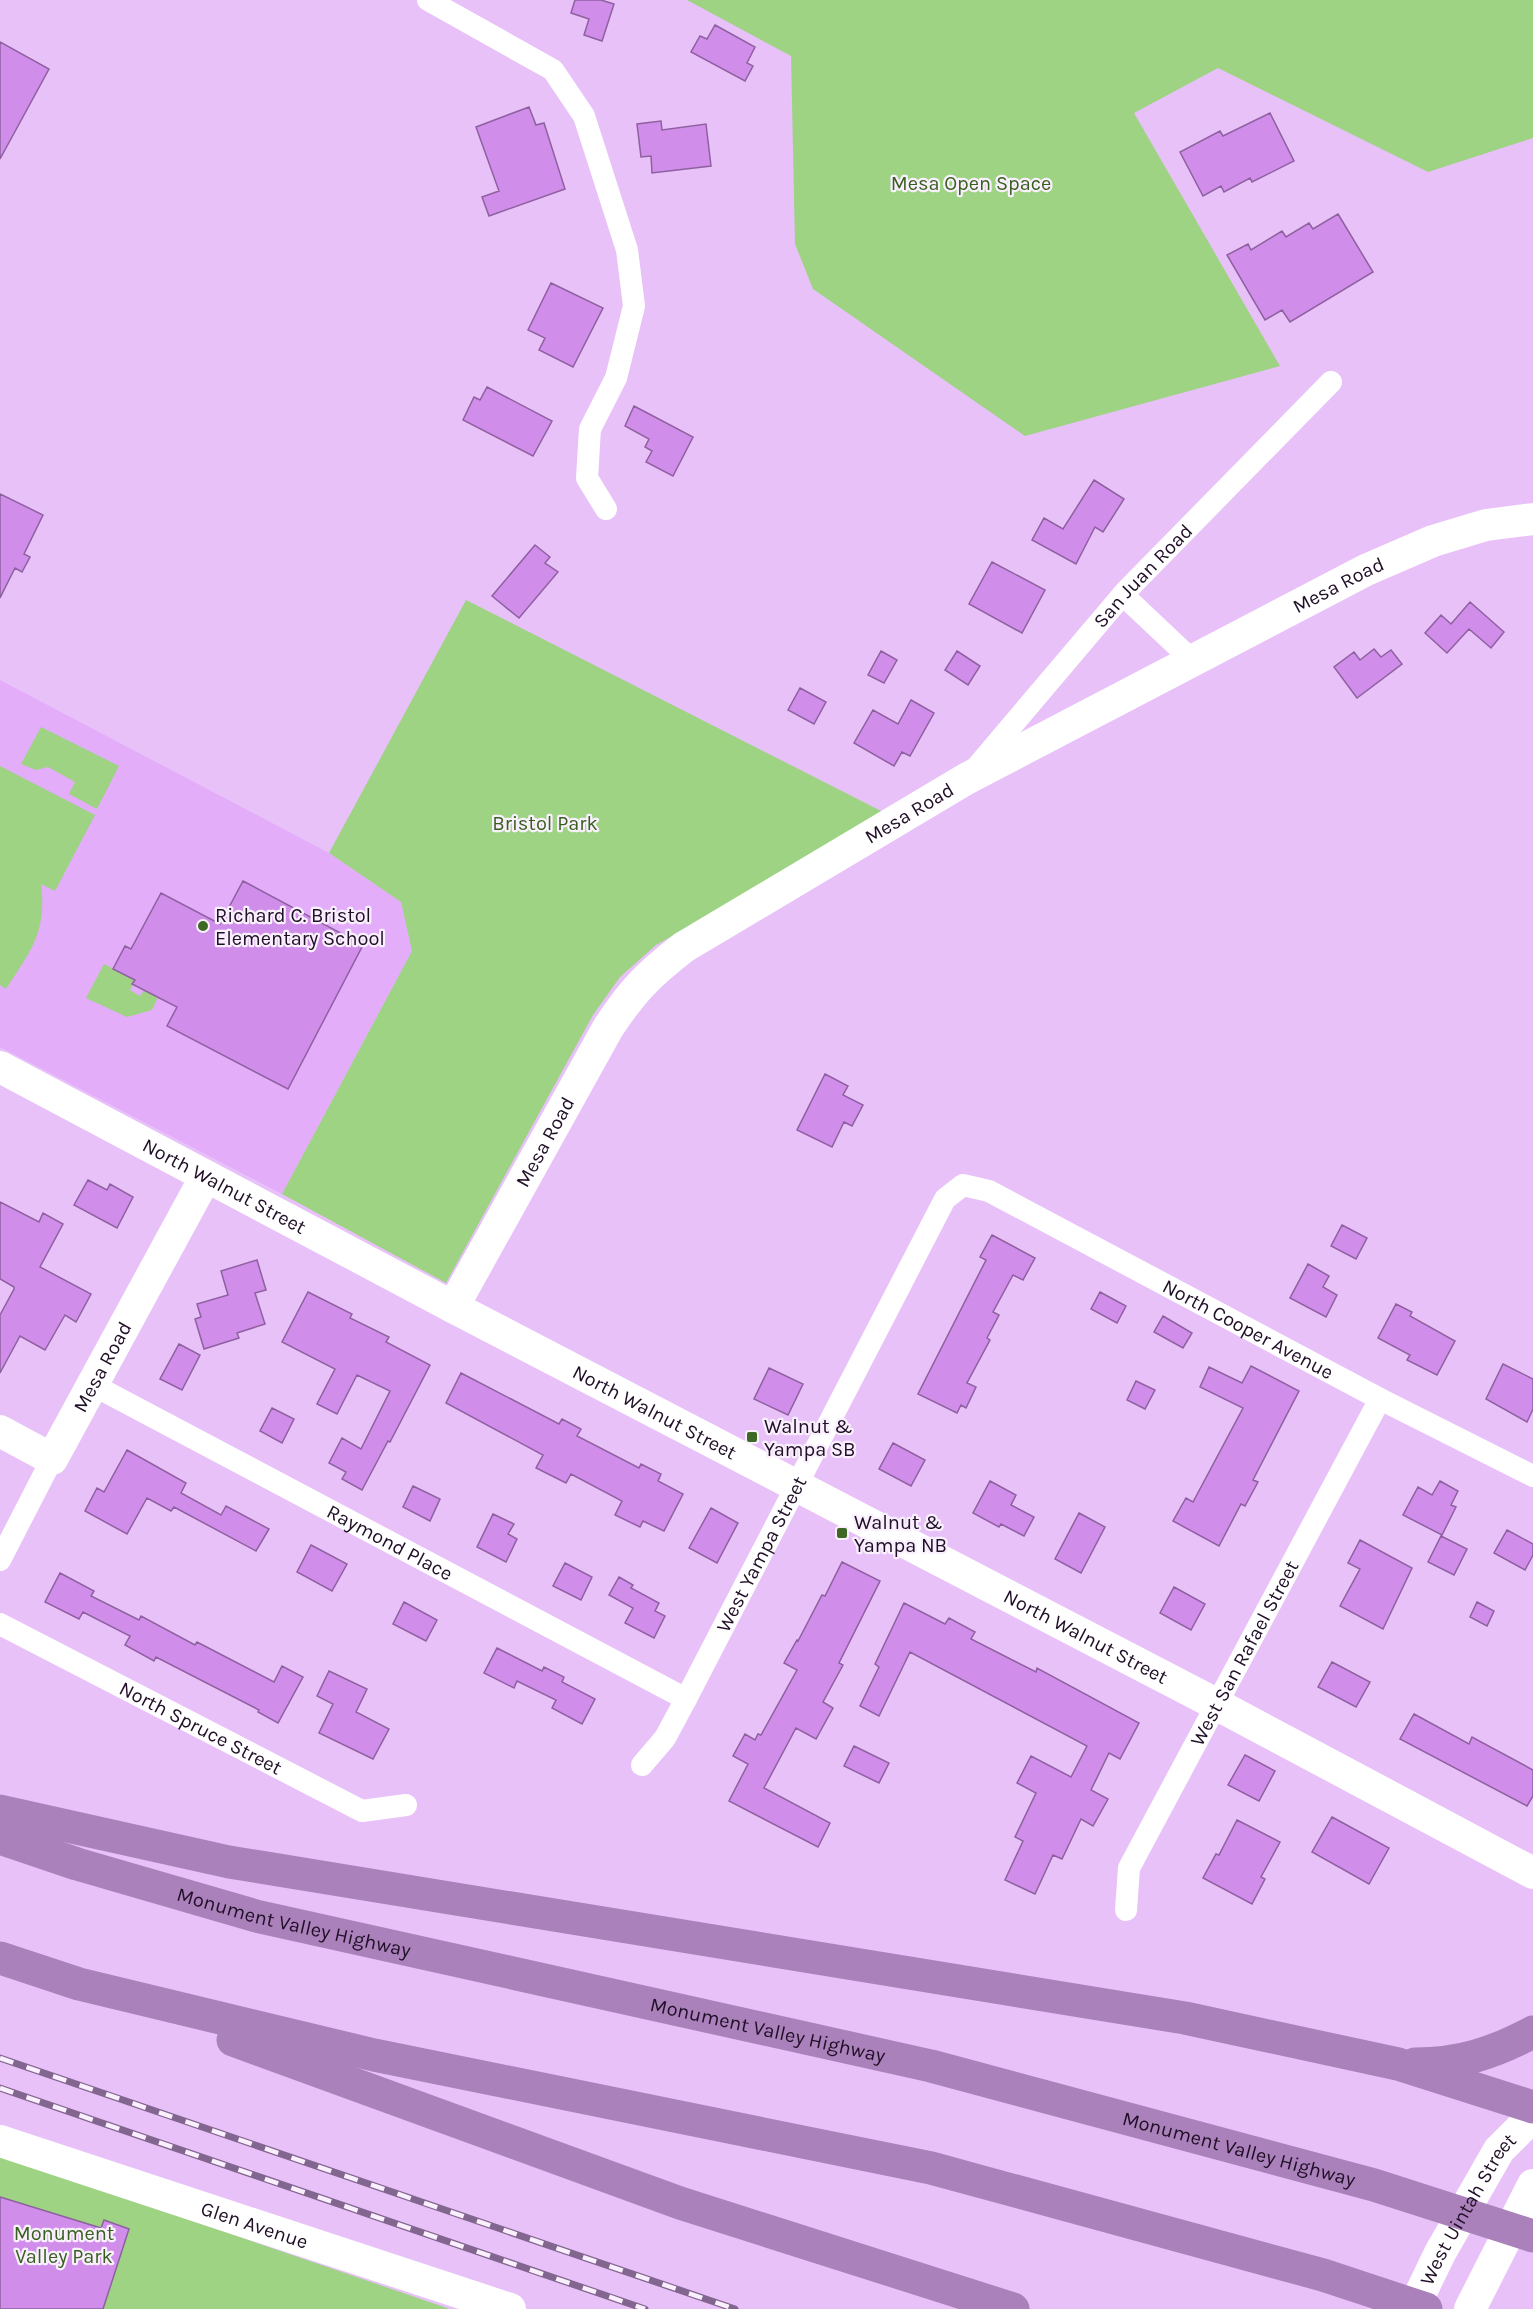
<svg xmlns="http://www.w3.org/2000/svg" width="1533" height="2309" font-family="Karla,sans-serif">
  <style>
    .built { fill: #e3adf9 }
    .green { fill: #9dd383 }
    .building { fill: #d08eea; stroke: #8e60a0; stroke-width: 1.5 }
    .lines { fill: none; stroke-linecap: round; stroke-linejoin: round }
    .street { stroke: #fff; stroke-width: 22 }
    .secondary { stroke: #fff; stroke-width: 32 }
    .highway { stroke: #aa81ba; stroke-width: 33 }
    .rail-casing { stroke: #83668f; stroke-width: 7 }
    .rail { stroke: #f9effd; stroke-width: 4.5; stroke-dasharray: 14; stroke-linecap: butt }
    .poi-dot { fill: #3d6825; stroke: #f9effd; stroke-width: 2 }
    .labels { text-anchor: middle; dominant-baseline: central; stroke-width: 4.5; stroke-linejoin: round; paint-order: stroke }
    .park-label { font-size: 20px; fill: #37601f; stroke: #f9effd }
    .street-label { font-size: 20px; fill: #210f28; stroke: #f9effd }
    .poi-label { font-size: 20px; fill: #210f28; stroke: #f9effd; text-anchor: start }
  </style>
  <rect width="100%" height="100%" fill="#e8c1f9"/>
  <path class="built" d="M 0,680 L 329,853 L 401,902 L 412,951 L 282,1194 L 0,1047 Z"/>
  <path class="green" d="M 687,0 L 1533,0 L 1533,138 L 1428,172 L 1218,68 L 1134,113 L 1280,366 L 1025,436 L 813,289 L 795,244 L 791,56 Z
    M 466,600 L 889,815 L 656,945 L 620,977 L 593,1015 L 446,1283 L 282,1194 L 412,951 L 401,902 L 329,853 Z
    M 41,727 L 119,766 L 97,809 L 69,794 L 75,782 L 48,767 L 36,770 L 21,764 Z
    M 0,766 L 95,815 L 55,891 L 41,884 C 47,932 31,951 6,989 L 0,985 Z
    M 104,964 L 135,980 L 130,990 L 140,996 L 144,990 L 158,997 L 152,1010 L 127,1017 L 86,998 Z
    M 0,2155 L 450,2309 L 0,2309 Z"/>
  <path class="building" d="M 575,0 L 601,0 L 614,4 L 602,41 L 584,35 L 589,19 L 571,13 Z
    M 715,25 L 755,47 L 747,63 L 753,66 L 745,81 L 691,52 L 700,36 L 707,39 Z
    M 0,42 L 49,69 L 0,159 Z
    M 529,107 L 536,125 L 544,123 L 565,189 L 489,216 L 482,197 L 499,191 L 476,127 Z
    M 1270,113 L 1294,161 L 1252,182 L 1250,178 L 1224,192 L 1221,186 L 1203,196 L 1180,152 L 1220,131 L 1223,136 Z
    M 661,121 L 662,130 L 706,124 L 711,166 L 652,173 L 651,156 L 641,157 L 637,124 Z
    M 1338,214 L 1373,272 L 1290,322 L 1282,310 L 1265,320 L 1227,255 L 1248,244 L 1251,250 L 1282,231 L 1286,237 L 1309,223 L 1313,229 Z
    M 551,283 L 603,308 L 573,367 L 539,350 L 545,338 L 528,330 Z
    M 487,387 L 552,421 L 533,456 L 463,420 L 474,397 L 480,400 Z
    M 634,406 L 693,437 L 673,476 L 646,462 L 652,451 L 645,447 L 649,439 L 625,426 Z
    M 1094,480 L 1124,499 L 1103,532 L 1095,527 L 1076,564 L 1032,540 L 1044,518 L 1063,529 Z
    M 0,494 L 43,515 L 24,554 L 30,557 L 22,572 L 15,568 L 0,598 Z
    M 535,545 L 550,557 L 545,563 L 558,572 L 519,618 L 492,596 Z
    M 992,562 L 1045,590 L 1022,633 L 969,604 Z
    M 1470,602 L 1504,632 L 1491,648 L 1469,629 L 1447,653 L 1425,633 L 1441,615 L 1451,624 Z
    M 1374,649 L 1381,657 L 1391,650 L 1402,664 L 1357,698 L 1334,667 L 1354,652 L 1360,660 Z
    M 881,651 L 897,660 L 884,683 L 868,675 Z
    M 957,651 L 980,666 L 968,685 L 945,670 Z
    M 800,688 L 826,702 L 814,724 L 788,710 Z
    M 911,700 L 934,713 L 910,756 L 902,752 L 894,766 L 854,743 L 873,710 L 898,724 Z
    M 243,881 L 363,945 L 288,1089 L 167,1026 L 177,1007 L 132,984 L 135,980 L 113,969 L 125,946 L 131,949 L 161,893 L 220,924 Z
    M 825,1074 L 848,1086 L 843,1095 L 863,1105 L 852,1126 L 844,1122 L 832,1147 L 797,1130 Z
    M 88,1180 L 107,1190 L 110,1184 L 133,1197 L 117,1228 L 74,1205 Z
    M 0,1202 L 39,1222 L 43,1213 L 63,1224 L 40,1267 L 91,1294 L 76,1322 L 65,1315 L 45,1350 L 20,1336 L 0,1373 L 0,1315 L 14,1289 L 14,1287 L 0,1279 Z
    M 1342,1225 L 1367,1238 L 1356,1259 L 1331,1246 Z
    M 992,1235 L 1035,1258 L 1023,1280 L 1013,1275 L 993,1312 L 999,1315 L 987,1338 L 990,1340 L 967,1383 L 976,1387 L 966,1408 L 961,1405 L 957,1413 L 918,1394 L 986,1260 L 980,1257 Z
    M 257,1260 L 266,1290 L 255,1293 L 265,1324 L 237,1333 L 239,1338 L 204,1349 L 195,1319 L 201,1317 L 197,1304 L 228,1295 L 221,1271 Z
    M 1308,1264 L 1329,1276 L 1323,1287 L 1337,1295 L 1326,1317 L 1290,1298 Z
    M 308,1292 L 352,1314 L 350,1318 L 389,1337 L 386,1342 L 430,1365 L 390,1442 L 388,1441 L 362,1490 L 342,1479 L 346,1472 L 329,1463 L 342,1438 L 361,1449 L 390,1391 L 357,1375 L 337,1414 L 317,1404 L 335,1369 L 282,1342 Z
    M 1100,1292 L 1126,1306 L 1117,1323 L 1091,1309 Z
    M 1396,1304 L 1412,1312 L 1410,1316 L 1455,1341 L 1437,1375 L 1407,1360 L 1410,1355 L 1378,1338 Z
    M 1163,1316 L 1192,1333 L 1183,1348 L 1154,1332 Z
    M 179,1344 L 200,1355 L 182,1390 L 160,1379 Z
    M 1503,1364 L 1533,1379 L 1533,1409 L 1527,1422 L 1486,1399 Z
    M 1251,1366 L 1299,1391 L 1253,1480 L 1258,1482 L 1245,1506 L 1241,1504 L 1219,1546 L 1173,1521 L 1186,1498 L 1193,1502 L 1243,1408 L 1200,1387 L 1209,1367 L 1242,1383 Z
    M 769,1368 L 803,1384 L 788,1415 L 754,1399 Z
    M 461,1373 L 559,1424 L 562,1419 L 581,1429 L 577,1436 L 639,1468 L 641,1464 L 661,1474 L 658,1481 L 683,1494 L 664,1531 L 643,1521 L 640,1527 L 615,1515 L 622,1501 L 571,1474 L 566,1483 L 536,1468 L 543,1455 L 446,1403 Z
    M 1136,1381 L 1155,1390 L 1145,1409 L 1127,1400 Z
    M 272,1408 L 294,1419 L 282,1443 L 260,1431 Z
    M 893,1443 L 925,1460 L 911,1486 L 879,1469 Z
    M 127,1450 L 186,1483 L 181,1493 L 221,1515 L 226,1506 L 269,1529 L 256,1551 L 174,1507 L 171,1511 L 147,1498 L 127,1534 L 85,1511 L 97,1488 L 104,1492 Z
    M 990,1481 L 1016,1495 L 1011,1505 L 1034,1517 L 1024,1536 L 1001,1524 L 999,1527 L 973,1513 Z
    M 1440,1481 L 1458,1491 L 1451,1505 L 1456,1507 L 1442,1535 L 1403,1515 L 1418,1487 L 1432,1495 Z
    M 413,1486 L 440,1499 L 430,1521 L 403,1507 Z
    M 711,1508 L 738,1523 L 717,1563 L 689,1548 Z
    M 1079,1513 L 1105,1527 L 1081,1573 L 1055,1559 Z
    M 493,1514 L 514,1524 L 508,1534 L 517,1539 L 506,1562 L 477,1547 Z
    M 1507,1530 L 1533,1544 L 1533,1555 L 1525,1570 L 1494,1553 Z
    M 1441,1536 L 1467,1549 L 1454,1575 L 1428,1562 Z
    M 1360,1540 L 1412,1568 L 1383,1629 L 1340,1606 L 1360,1569 L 1348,1563 Z
    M 311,1545 L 347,1564 L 332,1591 L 297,1572 Z
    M 842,1562 L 880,1581 L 839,1663 L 843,1665 L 823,1702 L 833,1708 L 816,1739 L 796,1728 L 764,1788 L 830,1823 L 818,1847 L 729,1801 L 748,1764 L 733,1756 L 745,1734 L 755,1740 L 758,1734 L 761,1735 L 797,1670 L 784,1663 L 797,1640 L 798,1641 L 822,1595 L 825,1596 Z
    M 565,1563 L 592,1577 L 581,1600 L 553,1586 Z
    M 60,1573 L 94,1591 L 91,1596 L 139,1620 L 141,1616 L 195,1645 L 197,1642 L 274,1682 L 282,1666 L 303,1677 L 278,1723 L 258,1712 L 259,1710 L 156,1657 L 154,1661 L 125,1645 L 130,1636 L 83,1612 L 79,1619 L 45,1602 Z
    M 619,1577 L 633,1585 L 631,1588 L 659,1603 L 655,1611 L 665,1616 L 654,1638 L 625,1623 L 633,1608 L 609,1595 Z
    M 1174,1587 L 1205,1604 L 1191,1630 L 1160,1613 Z
    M 404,1602 L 437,1620 L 426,1641 L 393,1624 Z
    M 1477,1602 L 1494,1611 L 1487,1626 L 1470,1617 Z
    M 904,1603 L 945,1624 L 949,1618 L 975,1632 L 971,1639 L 1036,1672 L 1037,1668 L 1139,1723 L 1120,1759 L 1109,1753 L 1091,1790 L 1108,1799 L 1093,1826 L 1081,1819 L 1062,1859 L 1053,1855 L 1035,1894 L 1005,1880 L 1023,1841 L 1015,1837 L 1036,1793 L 1017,1783 L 1031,1756 L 1071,1777 L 1087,1746 L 910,1652 L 879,1716 L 860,1706 L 879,1667 L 875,1664 Z
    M 497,1648 L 542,1671 L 544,1667 L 564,1677 L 562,1682 L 595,1699 L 582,1724 L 552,1708 L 556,1700 L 517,1681 L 514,1688 L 484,1673 Z
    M 1332,1662 L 1370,1682 L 1356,1707 L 1318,1687 Z
    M 329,1671 L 367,1689 L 356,1712 L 389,1729 L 373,1759 L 319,1733 L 333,1704 L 317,1696 Z
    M 1414,1714 L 1469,1744 L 1472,1737 L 1533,1770 L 1533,1796 L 1527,1806 L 1400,1739 Z
    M 854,1746 L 889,1763 L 879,1783 L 844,1766 Z
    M 1245,1755 L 1275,1771 L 1259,1801 L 1228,1785 Z
    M 1332,1817 L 1389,1848 L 1369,1884 L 1312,1852 Z
    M 1237,1820 L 1280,1842 L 1261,1877 L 1265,1879 L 1252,1904 L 1203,1878 L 1216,1854 L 1219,1855 Z
    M 0,2197 L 101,2228 L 104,2220 L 129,2229 L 103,2309 L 0,2309 Z"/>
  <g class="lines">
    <g class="street">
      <path d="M 428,0 L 553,70 L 584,116 L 627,250 L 634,306 L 616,378 L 590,429 L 587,478 L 606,509"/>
      <path d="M 1123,595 L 1193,661"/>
      <path id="s1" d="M 975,769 L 1125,592 L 1331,382"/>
      <path id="s2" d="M 93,1385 L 686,1699"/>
      <path d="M 0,1560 L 52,1459"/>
      <path id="s3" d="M 0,1624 L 362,1811 L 406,1805"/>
      <path id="s4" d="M 642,1765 L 665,1738 L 686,1699 L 945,1199 L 963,1185 L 989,1191 L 1380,1399 L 1533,1476"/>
      <path id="s5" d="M 1126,1910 L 1129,1868 L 1380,1399"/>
    </g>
    <g class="secondary">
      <path id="s6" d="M 0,1067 L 453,1307 L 1216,1704 L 1533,1873"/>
      <path id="s7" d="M 453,1307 L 608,1028 C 633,990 649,974 684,947 L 966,779 L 1366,570 L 1433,541 L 1486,525 L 1533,519"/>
      <path id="s8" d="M 0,1431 L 52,1459 L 206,1176"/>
      <path id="s9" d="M 0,2141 L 510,2309"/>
      <path id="s10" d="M 1413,2309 L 1440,2253 L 1499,2150 L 1522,2127 L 1533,2120"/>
      <path d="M 1470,2309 L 1533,2185"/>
    </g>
    <g class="highway">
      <path d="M 0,1811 L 229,1862 L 1185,2018 L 1398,2064 L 1533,2107"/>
      <path id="s11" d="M 0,1838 L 77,1864 L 256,1916 L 931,2066 L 1374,2185 L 1533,2236"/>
      <path d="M 0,1958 L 79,1984 L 374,2055 L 931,2168 L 1323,2275 L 1426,2309"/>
      <path d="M 233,2040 L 680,2203 L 1013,2309"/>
      <path d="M 1415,2064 C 1461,2064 1493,2053 1533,2032"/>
    </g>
    <g class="rail-casing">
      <path id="rail" d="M 0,2058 L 735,2309
        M 0,2088 L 645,2309"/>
    </g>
    <use href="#rail" class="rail"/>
  </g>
  <g class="poi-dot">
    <circle cx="203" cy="926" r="6"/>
    <rect x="746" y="1431" width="12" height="12" rx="3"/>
    <rect x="836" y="1527" width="12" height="12" rx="3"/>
  </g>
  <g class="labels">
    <g class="park-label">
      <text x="971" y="183">Mesa Open Space</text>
      <text x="545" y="823">Bristol Park</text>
      <text x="64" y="2233">Monument<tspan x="64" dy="23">Valley Park</tspan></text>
    </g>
    <g class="street-label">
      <text stroke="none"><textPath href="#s1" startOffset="256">San Juan Road</textPath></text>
      <text stroke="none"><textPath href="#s7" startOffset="1179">Mesa Road</textPath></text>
      <text stroke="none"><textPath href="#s7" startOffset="693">Mesa Road</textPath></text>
      <text stroke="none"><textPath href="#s7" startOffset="189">Mesa Road</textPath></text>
      <text stroke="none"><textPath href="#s6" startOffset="254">North Walnut Street</textPath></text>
      <text stroke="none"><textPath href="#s4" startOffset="986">North Cooper Avenue</textPath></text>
      <text stroke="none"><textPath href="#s8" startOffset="164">Mesa Road</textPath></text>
      <text stroke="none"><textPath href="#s6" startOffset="740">North Walnut Street</textPath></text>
      <text stroke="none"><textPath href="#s2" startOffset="336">Raymond Place</textPath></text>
      <text stroke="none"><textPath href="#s4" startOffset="243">West Yampa Street</textPath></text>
      <text stroke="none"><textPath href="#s6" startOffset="1226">North Walnut Street</textPath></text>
      <text stroke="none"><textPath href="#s5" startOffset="286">West San Rafael Street</textPath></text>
      <text stroke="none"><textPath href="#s3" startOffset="226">North Spruce Street</textPath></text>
      <text stroke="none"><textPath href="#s11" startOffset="306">Monument Valley Highway</textPath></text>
      <text stroke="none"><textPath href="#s11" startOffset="792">Monument Valley Highway</textPath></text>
      <text stroke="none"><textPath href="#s11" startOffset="1278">Monument Valley Highway</textPath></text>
      <text stroke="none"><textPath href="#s10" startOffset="114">West Uintah Street</textPath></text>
      <text stroke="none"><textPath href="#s9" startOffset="268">Glen Avenue</textPath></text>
    </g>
    <g class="poi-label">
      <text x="215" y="915">Richard C. Bristol<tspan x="215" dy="23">Elementary School</tspan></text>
      <text x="764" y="1426">Walnut &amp;<tspan x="764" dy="23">Yampa SB</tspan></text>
      <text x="854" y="1522">Walnut &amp;<tspan x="854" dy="23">Yampa NB</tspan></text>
    </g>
  </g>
</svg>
